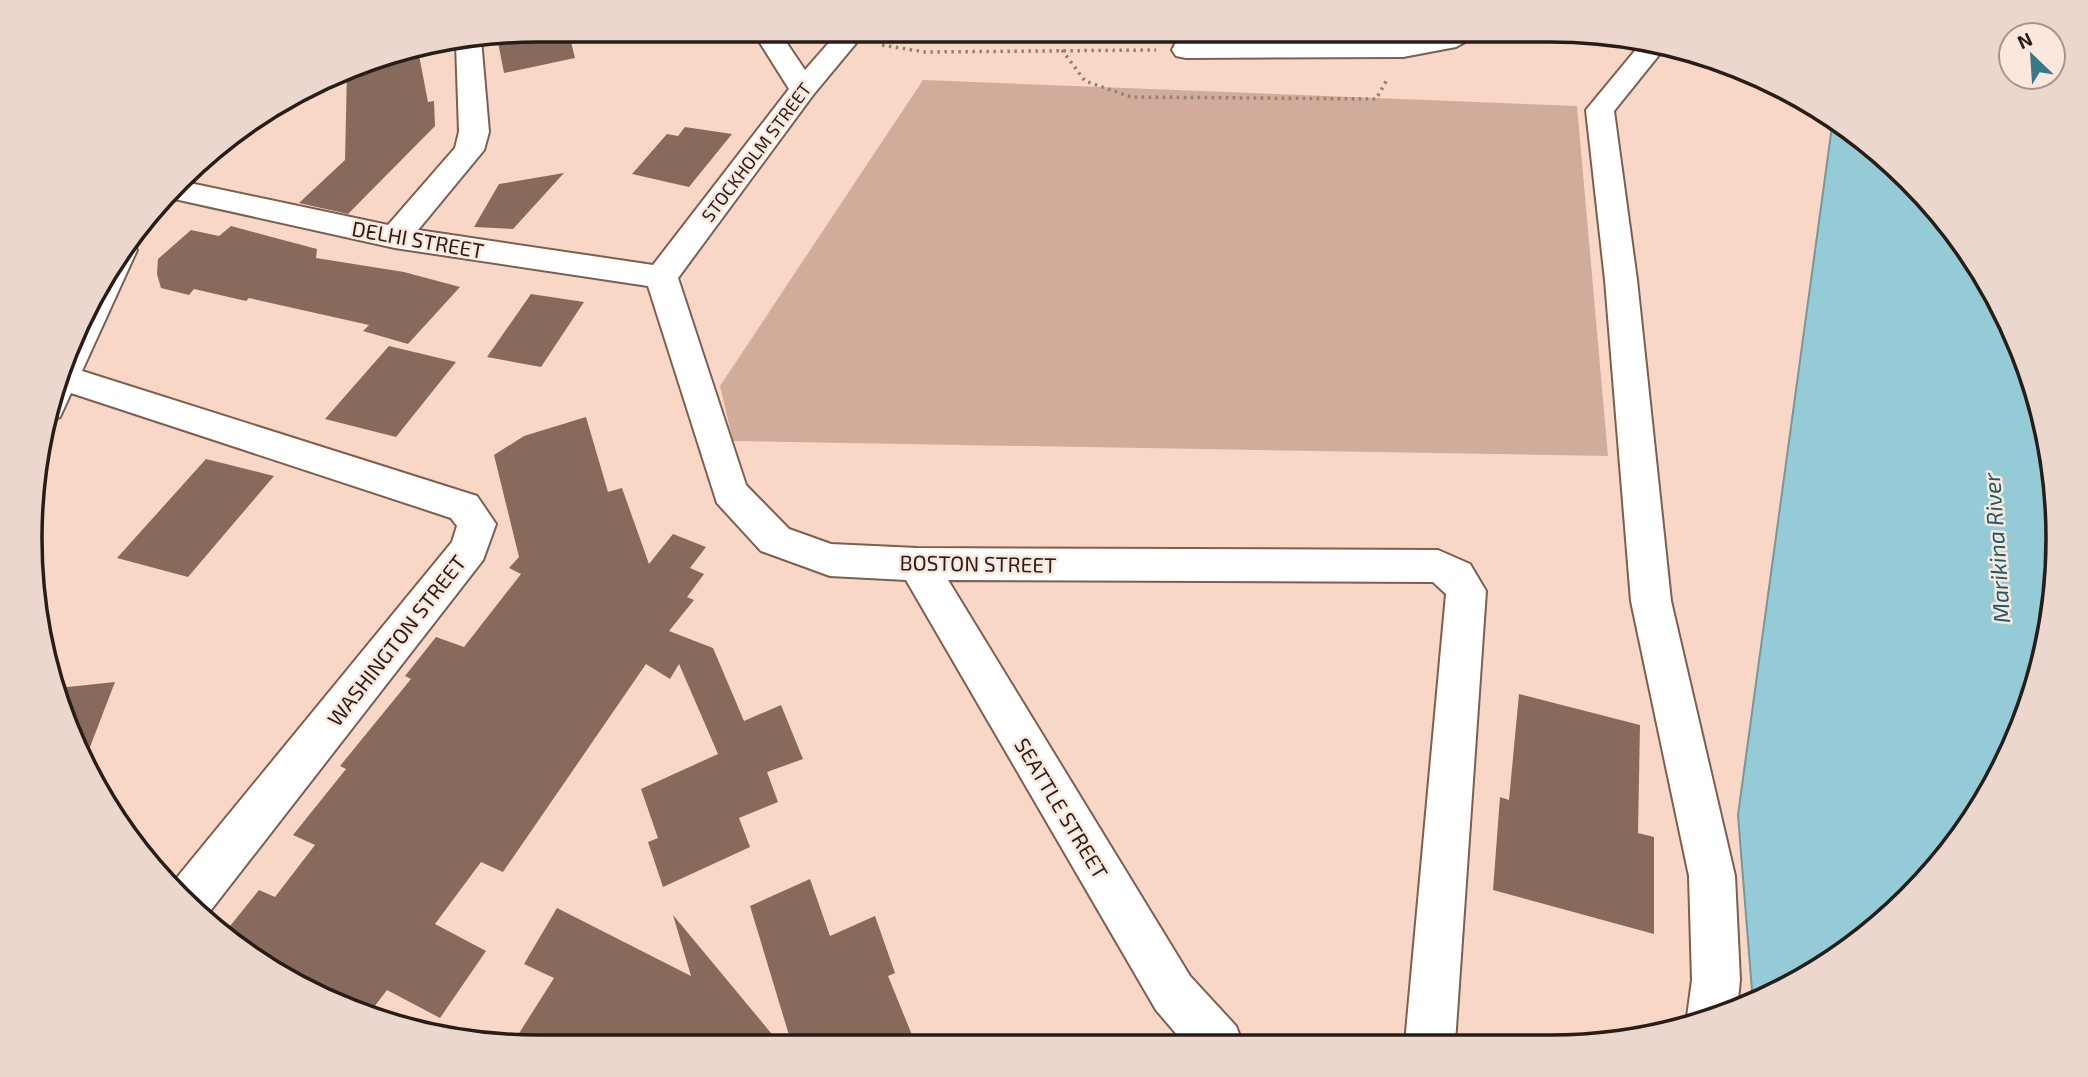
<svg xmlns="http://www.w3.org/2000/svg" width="2088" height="1077" font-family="'Exo 2',sans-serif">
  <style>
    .green { fill: #d1ac9a }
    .water { fill: #95cbd6; stroke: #75979d; stroke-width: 2 }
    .building { fill: #886a5c }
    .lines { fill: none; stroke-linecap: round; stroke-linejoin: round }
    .minor-casing { stroke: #7c5f50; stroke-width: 4 }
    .path { stroke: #967f73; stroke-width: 3.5; stroke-dasharray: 2.5 4.5; stroke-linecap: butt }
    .minor { fill: #fff; fill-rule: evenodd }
    .labels { text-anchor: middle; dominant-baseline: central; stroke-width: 5; stroke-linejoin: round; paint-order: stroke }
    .far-street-label { font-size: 18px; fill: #291d17; stroke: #fce7dd }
    .street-label { font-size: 21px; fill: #291d17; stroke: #fce7dd }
    .water-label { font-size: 23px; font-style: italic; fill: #165e6a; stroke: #fce7dd }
    .rim { fill: none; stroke: #291d17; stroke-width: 3.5 }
  </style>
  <rect width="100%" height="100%" fill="#f9d7c6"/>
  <path class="green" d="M 923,80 L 1577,106 L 1608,456 L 733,441 L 720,386 Z"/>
  <path class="water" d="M 1833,119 L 1860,135 L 1932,203 L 1990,284 L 2031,375 L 2054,472 L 2051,552 L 2056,582 L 2041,671 L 2006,764 L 1932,874 L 1859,942 L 1753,1003 L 1738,815 Z"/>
  <path class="building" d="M 538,30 L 568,30 L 575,58 L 504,73 L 497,37 Z
    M 418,50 L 428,102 L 434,101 L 435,126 L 348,214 L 299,203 L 345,160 L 347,71 L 375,57 Z
    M 685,127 L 732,134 L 689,187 L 632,174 L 667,134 L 678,136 Z
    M 564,173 L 513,229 L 474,227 L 499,184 Z
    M 231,226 L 317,249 L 316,258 L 404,272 L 460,287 L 408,344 L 363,331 L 369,325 L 249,298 L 246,301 L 194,289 L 189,295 L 161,288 L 157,274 L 158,259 L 191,230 L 219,236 Z
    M 531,294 L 584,302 L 541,367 L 487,357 Z
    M 389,346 L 456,362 L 396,437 L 325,419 Z
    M 586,417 L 608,492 L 622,488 L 649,564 L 673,534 L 706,547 L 690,568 L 704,574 L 687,597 L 694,600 L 669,631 L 713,648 L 744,721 L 781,705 L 803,759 L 767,772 L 778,802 L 739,818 L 750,847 L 663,887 L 648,842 L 658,838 L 641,789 L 718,754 L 679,664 L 670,679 L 646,664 L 503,872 L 481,862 L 435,924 L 486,951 L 440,1018 L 387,990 L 368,1015 L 313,995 L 222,936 L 259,890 L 275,897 L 315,845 L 293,835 L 346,769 L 340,766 L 411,679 L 405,676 L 436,637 L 464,647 L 521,574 L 509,568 L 519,557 L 494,455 L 524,436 Z
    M 206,459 L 274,476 L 188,577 L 117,558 Z
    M 115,682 L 85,760 L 69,734 L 58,688 Z
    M 1519,694 L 1640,725 L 1638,833 L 1654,837 L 1654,934 L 1493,890 L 1500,797 L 1509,800 Z
    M 810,879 L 830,936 L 875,916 L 895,973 L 888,976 L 912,1035 L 890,1045 L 792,1045 L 750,906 Z
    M 557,908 L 691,976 L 673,915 L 781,1045 L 511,1046 L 554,978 L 524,964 Z"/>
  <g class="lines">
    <g class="minor-casing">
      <path id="minor" d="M 752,30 L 778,30 L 805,70 L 840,30 L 867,30 L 813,95 L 678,278 L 746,485 L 789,529 L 831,544 L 917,548 L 1438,550 L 1470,564 L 1486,591 L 1455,1043 L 1405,1043 L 1446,594 L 1433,582 L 948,580 L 1190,976 L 1236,1026 L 1243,1044 L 1185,1044 L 1156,1010 L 906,580 L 830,576 L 761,551 L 717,503 L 648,286 L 395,248 L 170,198 L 185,182 L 388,225 L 455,148 L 459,132 L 456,43 L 481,39 L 489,132 L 484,150 L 418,230 L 653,265 L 789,89 Z
        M 1182,30 L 1209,30 L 1204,42 L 1403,41 L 1445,31 L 1478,31 L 1474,37 L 1456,47 L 1403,57 L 1186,58 L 1176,56 L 1172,50 Z
        M 1643,41 L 1667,45 L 1614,111 L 1637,280 L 1671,601 L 1735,876 L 1740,980 L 1737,1010 L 1690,1023 L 1687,1017 L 1692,980 L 1689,876 L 1631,601 L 1605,280 L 1586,110 Z
        M 129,241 L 137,250 L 82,371 L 477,496 L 496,524 L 483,560 L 204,919 L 170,886 L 452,542 L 457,526 L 451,518 L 71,393 L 60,417 L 46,421 L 47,407 L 115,256 Z"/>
    </g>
    <path class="path" d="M 882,45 L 925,52 L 1156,50
      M 1062,50 L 1085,81 L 1131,97 L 1376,99 L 1388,78"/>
    <use href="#minor" class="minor"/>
  </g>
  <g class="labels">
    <g class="far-street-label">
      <text transform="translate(756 152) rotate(-53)">STOCKHOLM STREET</text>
    </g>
    <g class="street-label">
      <text transform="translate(418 239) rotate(10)">DELHI STREET</text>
      <text transform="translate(978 563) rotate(1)">BOSTON STREET</text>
      <text transform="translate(396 640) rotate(-52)">WASHINGTON STREET</text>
      <text transform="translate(1062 808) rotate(59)">SEATTLE STREET</text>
    </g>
    <g class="water-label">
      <text transform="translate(1996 548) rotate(-94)">Marikina River</text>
    </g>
  </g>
  <path d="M0 0H2088V1077H0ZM538 42H1550A496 496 0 0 1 2046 538V539A496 496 0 0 1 1550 1035H538A496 496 0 0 1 42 539V538A496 496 0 0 1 538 42Z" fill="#ebd7cd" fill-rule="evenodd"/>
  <path class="rim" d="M538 42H1550A496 496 0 0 1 2046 538V539A496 496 0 0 1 1550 1035H538A496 496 0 0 1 42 539V538A496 496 0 0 1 538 42Z"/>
  <g transform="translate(2032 56) rotate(335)"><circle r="33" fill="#fce7dd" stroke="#a8968e" stroke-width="2"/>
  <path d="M0-5L12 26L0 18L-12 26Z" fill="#357a88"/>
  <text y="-10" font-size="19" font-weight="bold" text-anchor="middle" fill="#291d17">N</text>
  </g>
</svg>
